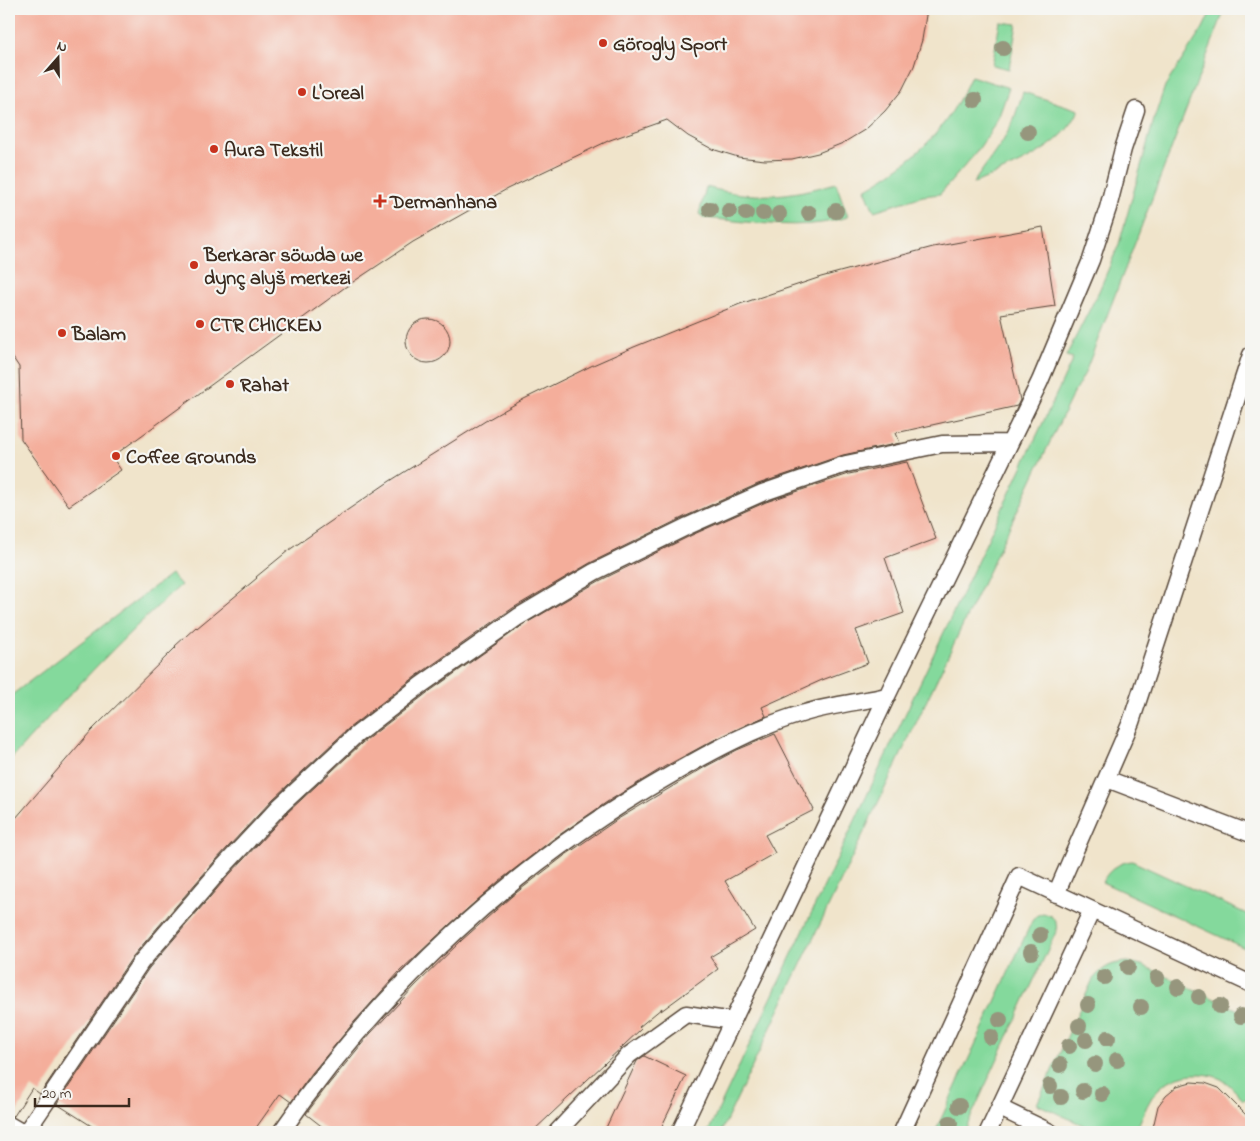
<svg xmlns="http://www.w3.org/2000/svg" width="1260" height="1141" viewBox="0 0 1260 1141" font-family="'Indie Flower',sans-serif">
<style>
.green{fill:#84d99c;stroke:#60825d}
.building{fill:#f4ae9b}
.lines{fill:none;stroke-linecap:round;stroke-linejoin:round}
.service-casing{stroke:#564638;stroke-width:19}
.service{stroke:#fff;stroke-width:16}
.tree{fill:#96967d}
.poi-dot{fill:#c8321e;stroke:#f6f6f2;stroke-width:2}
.labels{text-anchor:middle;stroke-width:4.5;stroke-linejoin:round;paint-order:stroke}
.poi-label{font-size:20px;font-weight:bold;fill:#3b2a1e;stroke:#f6f6f2;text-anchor:start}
</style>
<rect width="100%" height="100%" fill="#f6f6f2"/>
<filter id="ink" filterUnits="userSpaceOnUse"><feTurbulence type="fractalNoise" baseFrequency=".02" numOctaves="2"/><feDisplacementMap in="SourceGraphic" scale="10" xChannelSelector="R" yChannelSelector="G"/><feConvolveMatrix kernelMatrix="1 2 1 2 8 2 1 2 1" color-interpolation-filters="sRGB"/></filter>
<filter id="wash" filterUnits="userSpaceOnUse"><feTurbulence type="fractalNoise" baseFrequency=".0096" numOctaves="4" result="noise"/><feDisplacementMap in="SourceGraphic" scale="20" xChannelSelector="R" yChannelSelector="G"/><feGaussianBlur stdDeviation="1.12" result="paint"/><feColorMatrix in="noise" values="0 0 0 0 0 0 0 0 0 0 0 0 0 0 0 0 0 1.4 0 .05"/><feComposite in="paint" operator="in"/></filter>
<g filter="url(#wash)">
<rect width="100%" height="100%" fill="#f0e4cb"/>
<path class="green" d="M 1212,9 L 1225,9 L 1085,373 L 1071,398 L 721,1132 L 708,1132 L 1063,380 L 1073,358 L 1066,356 L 1099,291 L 1119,244 L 1155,116 L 1165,86 L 1203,28 Z
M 1000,22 L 1017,24 L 1009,69 L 992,65 Z
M 971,76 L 1009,88 L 999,116 L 989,134 L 975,154 L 940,194 L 923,196 L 874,211 L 865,189 C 917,159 946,131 971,76 Z
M 1023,92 L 1079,110 C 1062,150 1012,166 975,183 L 973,183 L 1003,141 L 1013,122 Z
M 836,183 L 848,217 C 839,219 830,222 821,223 C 788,228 739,221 704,218 L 699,214 L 706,187 C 756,200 787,197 836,183 Z
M 171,574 L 181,585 C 119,640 64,700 9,761 L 9,697 Z
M 1132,861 L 1251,916 L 1251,951 L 1102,882 C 1109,870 1119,862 1132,861 Z
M 1043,913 C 1054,916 1058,921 1056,932 L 964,1132 L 935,1132 L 1032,921 L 1036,916 Z
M 1128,962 L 1142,965 L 1251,1016 L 1251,1097 L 1243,1100 C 1237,1093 1230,1084 1221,1079 C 1198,1068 1166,1075 1152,1097 C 1145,1108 1141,1121 1135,1132 L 1098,1132 L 1037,1104 L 1093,979 C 1105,966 1111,963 1128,962 Z"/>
<g id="blocks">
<path class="building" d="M 9,9 L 927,9 L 922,40 L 914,66 L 902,90 L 885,111 L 866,129 L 843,143 L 818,153 L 792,159 L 765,160 L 738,157 L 712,149 L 688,136 L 667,120 L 610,140 L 507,189 L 413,242 L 344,288 L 112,457 L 121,470 L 69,506 L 21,439 L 19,367 L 9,352 Z
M 1043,227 L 1055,306 L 1001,314 L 1020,400 L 1017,406 L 896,433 L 900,443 L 843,455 L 758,484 L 684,517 L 590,563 L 513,608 L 415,677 L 349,728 L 273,799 L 214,862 L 133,956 L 40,1094 L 32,1088 L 14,1116 L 9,1115 L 9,826 L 91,731 L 176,647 L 175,646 L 196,627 L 197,628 L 257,578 L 256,577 L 289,550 L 390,481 L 487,420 L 524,399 L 593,365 L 634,347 L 740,304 L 821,277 L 933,247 Z
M406 341a22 22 0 1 1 44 0a22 22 0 1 1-44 0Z
M 907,462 L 936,539 L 885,558 L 904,613 L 856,630 L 868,663 L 822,680 L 762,707 L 766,716 L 712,741 L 664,767 L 607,802 L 552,840 L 499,881 L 449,925 L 400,971 L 355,1021 L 312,1073 L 291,1102 L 280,1094 L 253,1132 L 101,1132 L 57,1104 L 149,968 L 228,876 L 287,813 L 362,743 L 427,693 L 523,625 L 599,581 L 692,535 L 766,502 L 849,474 Z
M 775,734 L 814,810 L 765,835 L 775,853 L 725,881 L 755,930 L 710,957 L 718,969 L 661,1011 L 662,1008 L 639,1027 L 641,1029 L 532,1132 L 329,1132 L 306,1114 L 328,1085 L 370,1034 L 415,986 L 462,940 L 512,896 L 564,856 L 618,819 L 705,767 L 737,750 Z
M 644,1056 L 686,1076 L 659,1132 L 604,1132 L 637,1061 Z
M 1191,1082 L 1205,1083 L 1219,1088 L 1251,1120 L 1251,1132 L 1152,1132 L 1158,1106 L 1166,1095 L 1177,1086 Z"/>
</g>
</g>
<g filter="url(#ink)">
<use href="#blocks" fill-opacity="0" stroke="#564638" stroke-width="1"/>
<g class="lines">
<defs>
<path id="service" d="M 1107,779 L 1251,834
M 1056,894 L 1131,722 L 1251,355
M 1000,1108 L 1050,1132
M 9,1125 L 21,1132
M 26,1132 L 141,962 L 221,869 L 280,806 L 356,735 L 421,685 L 518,617 L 594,572 L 688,526 L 762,493 L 846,464 L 942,444 L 1010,443
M 281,1132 C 381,987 516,863 669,776 C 710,752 754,728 801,714 C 829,705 859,702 887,696
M 557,1132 L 629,1055 L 686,1014 L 733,1021
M 680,1132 L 887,696 L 1040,381 L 1091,260 L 1108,208 L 1123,149 L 1136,110
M 902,1132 L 1019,876 L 1251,984
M 988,1132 L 1092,910"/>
</defs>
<use href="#service" class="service-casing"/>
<use href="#service" class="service"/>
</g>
<g class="tree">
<circle cx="1003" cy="48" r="8"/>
<circle cx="975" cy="100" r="8"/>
<circle cx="1028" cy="132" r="8"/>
<circle cx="710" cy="209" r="8"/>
<circle cx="729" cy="211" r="8"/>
<circle cx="836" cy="211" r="8"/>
<circle cx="746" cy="213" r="8"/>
<circle cx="763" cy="213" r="8"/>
<circle cx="809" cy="213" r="8"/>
<circle cx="779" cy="214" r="8"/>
<circle cx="1040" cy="935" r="8"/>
<circle cx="1031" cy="952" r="8"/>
<circle cx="1128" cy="967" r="8"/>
<circle cx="1104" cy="977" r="8"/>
<circle cx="1157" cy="978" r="8"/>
<circle cx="1178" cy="987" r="8"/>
<circle cx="1199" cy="997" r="8"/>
<circle cx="1088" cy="1005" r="8"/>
<circle cx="1220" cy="1006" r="8"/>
<circle cx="1141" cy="1007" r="8"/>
<circle cx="1241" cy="1016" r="8"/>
<circle cx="1000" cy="1020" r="8"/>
<circle cx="1079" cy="1026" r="8"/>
<circle cx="991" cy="1037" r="8"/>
<circle cx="1108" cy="1038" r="8"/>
<circle cx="1086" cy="1040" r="8"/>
<circle cx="1069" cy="1046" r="8"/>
<circle cx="1117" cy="1060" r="8"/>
<circle cx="1095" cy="1064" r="8"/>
<circle cx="1060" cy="1065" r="8"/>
<circle cx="1050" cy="1086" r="8"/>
<circle cx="1083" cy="1091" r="8"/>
<circle cx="1102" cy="1094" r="8"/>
<circle cx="1061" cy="1097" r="8"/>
<circle cx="959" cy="1106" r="8"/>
<circle cx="950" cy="1123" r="8"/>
</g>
</g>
<g class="poi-dot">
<circle cx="603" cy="43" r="5"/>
<circle cx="302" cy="92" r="5"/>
<circle cx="214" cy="149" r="5"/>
<path d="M377.5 193.5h5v5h5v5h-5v5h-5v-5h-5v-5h5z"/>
<circle cx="194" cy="265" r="5"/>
<circle cx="200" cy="324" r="5"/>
<circle cx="62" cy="333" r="5"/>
<circle cx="230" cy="384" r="5"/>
<circle cx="116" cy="456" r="5"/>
</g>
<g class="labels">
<g class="poi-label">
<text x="613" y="50">Görogly Sport</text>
<text x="312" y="99">L'Oreal</text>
<text x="224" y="156">Aura Tekstil</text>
<text x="390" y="208">Dermanhana</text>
<text x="204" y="261">Berkarar söwda we<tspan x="204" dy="23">dynç alyš merkezi</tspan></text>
<text x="210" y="331">CTR CHICKEN</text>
<text x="72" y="340">Balam</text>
<text x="240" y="391">Rahat</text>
<text x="126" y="463">Coffee Grounds</text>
</g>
</g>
<rect width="1260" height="1141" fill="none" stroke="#f6f6f2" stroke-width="30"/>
<g transform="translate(58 58) rotate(20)" stroke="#f6f6f2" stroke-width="4" paint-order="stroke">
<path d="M0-4L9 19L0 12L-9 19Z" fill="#3b2a1e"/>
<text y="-8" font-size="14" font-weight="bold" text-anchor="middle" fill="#3b2a1e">N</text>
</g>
<path d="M35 1098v8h94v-8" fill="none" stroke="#3b2a1e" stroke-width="2.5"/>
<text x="42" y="1098" font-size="15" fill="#3b2a1e" stroke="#f6f6f2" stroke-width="4" paint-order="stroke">20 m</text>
</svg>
